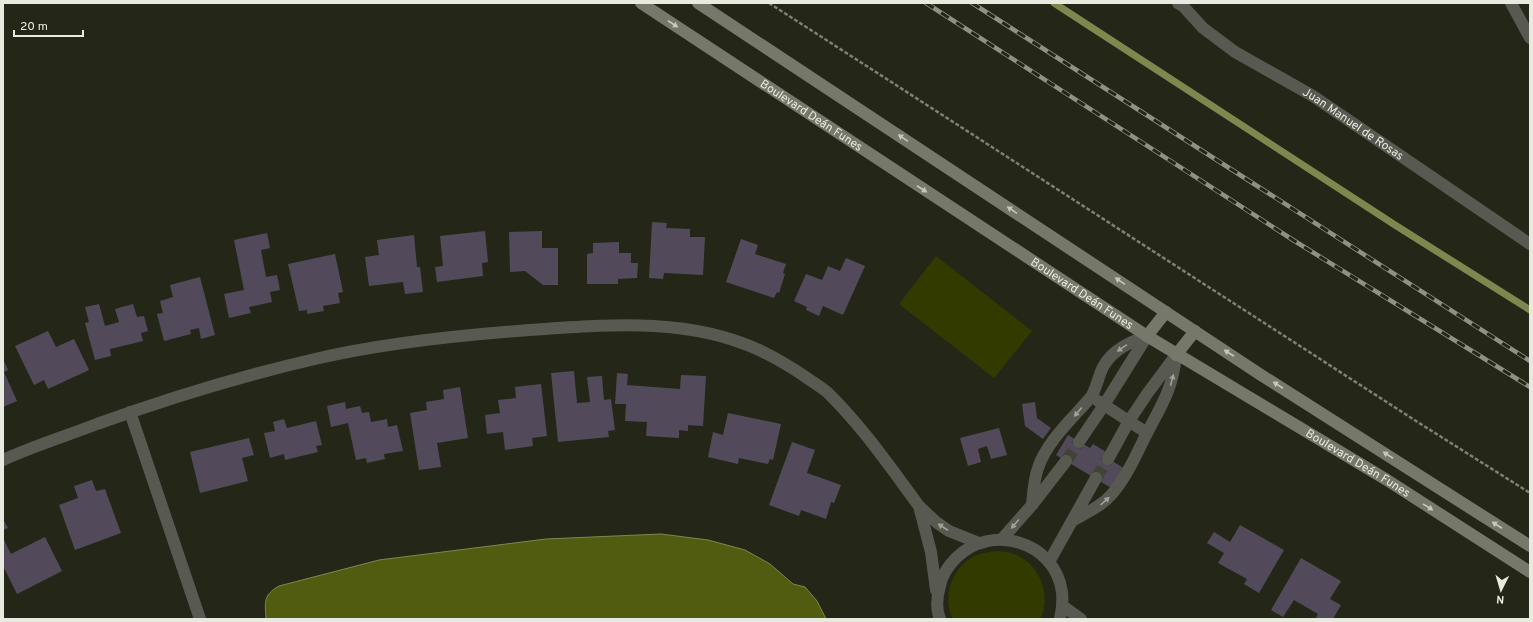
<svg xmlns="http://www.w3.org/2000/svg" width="1533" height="622" viewBox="0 0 1533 622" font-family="Overpass,sans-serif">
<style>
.green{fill:#333a00}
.water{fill:#525c10;stroke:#7f874e}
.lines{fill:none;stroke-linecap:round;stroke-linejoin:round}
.stream{stroke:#7f874e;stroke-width:7}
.building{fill:#524a5a}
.street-tunnel{stroke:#414435;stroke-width:12;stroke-dasharray:12 6;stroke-linecap:butt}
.path{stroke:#7d8072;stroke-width:2.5;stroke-dasharray:4 2;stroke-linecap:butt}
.street{stroke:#585a52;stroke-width:12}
.secondary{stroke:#75786b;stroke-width:12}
.rail-casing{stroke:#8e9184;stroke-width:4.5}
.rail{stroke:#242717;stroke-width:3;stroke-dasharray:9;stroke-linecap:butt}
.oneway{fill:#c5c8bc}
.oneway2{fill:#a0a298}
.labels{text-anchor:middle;stroke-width:4;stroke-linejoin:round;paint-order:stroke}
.street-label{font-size:12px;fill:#e7eadf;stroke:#242717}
</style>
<rect width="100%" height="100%" fill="#242717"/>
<path class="green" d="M 936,256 L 1032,331 L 994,378 L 899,304 Z
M 999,551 C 1003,552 1009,552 1014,554 C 1035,561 1048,586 1044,607 C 1044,611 1042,615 1040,619 L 953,619 C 942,600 951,572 968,560 C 978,553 988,552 999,551 Z"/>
<path class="water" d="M 661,534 L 708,540 L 745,550 L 770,564 L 793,584 L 805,587 L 817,601 L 826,619 L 266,619 C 265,602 263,595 279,586 L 379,560 L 546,539 Z"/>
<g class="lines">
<path class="stream" d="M 1054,3 L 1395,225 L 1530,310"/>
</g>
<path class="building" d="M 652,222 L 667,223 L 666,228 L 690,229 L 690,237 L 705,237 L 703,275 L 664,273 L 663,279 L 649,278 Z
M 485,231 L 488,262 L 482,263 L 483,276 L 437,282 L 435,267 L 443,266 L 440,236 Z
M 542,231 L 542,248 L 558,248 L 558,285 L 543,285 L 525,271 L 510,272 L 509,232 Z
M 267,233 L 270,248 L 261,250 L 266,277 L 277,275 L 280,290 L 270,292 L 272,302 L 249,307 L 251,313 L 229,318 L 224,294 L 244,290 L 234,240 Z
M 414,235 L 417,267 L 420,267 L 423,292 L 405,294 L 403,282 L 369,286 L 365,257 L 379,255 L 377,240 Z
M 741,239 L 758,245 L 755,254 L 786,264 L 783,273 L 785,274 L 779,293 L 777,292 L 774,298 L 726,282 Z
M 619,242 L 619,253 L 631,253 L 631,263 L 638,263 L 637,278 L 618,279 L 618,284 L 587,284 L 587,254 L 593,253 L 593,243 Z
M 335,254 L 343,292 L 338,293 L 340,303 L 323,306 L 324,311 L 307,314 L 307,310 L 299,311 L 288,264 Z
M 846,258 L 865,266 L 843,315 L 823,306 L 819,316 L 806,310 L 807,307 L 794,301 L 806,274 L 822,280 L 828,266 L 840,271 Z
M 200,277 L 215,335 L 201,339 L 199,328 L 190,330 L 191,334 L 164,341 L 157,314 L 163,313 L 160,301 L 173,297 L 170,285 Z
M 99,304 L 105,326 L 119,322 L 115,309 L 133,304 L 137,317 L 144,316 L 148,331 L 141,333 L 143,341 L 110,349 L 111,356 L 95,360 L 85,323 L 89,322 L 85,307 Z
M 48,331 L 56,347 L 74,339 L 89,370 L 48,389 L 44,380 L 34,385 L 15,346 Z
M 3,359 L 8,370 L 4,372 L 17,401 L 3,407 Z
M 574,371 L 577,403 L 590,402 L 587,377 L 602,376 L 604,400 L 611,399 L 615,430 L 608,431 L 609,437 L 558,442 L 551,373 Z
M 617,373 L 628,374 L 627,385 L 680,389 L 681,375 L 706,376 L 703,426 L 688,425 L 688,431 L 679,430 L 679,438 L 646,436 L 647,422 L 625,421 L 626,404 L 615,404 Z
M 541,384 L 547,436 L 532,438 L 533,446 L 505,450 L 503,432 L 487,434 L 485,415 L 500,413 L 498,400 L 516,398 L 515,387 Z
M 460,387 L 468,438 L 437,443 L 441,467 L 419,470 L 410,413 L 427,410 L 426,402 L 444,399 L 443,390 Z
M 345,402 L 346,409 L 360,406 L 362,413 L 369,412 L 371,422 L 387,419 L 388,427 L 397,425 L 403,451 L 384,454 L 385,459 L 367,463 L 366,458 L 356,460 L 348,423 L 331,427 L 327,406 Z
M 1035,402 L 1037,418 L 1051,428 L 1043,439 L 1025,426 L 1022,404 Z
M 728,413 L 781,424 L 773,460 L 770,459 L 768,464 L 739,458 L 738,464 L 708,457 L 713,432 L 723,435 Z
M 284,419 L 287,428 L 316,421 L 322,445 L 316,446 L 318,452 L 285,460 L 284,454 L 270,458 L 264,433 L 275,431 L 273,422 Z
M 999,428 L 1007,455 L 991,459 L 987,446 L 978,449 L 981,462 L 968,466 L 960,438 Z
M 1068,435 L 1090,448 L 1093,444 L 1108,453 L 1106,457 L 1125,469 L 1113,489 L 1056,455 Z
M 249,438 L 254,455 L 242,458 L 248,481 L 200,493 L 190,452 Z
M 792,442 L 815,450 L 807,473 L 841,485 L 834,503 L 831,502 L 826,519 L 801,510 L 799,516 L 769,505 Z
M 92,480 L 96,491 L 105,489 L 121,533 L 75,550 L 59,505 L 78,498 L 74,486 Z
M 3,519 L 8,528 L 3,530 Z
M 1240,525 L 1284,550 L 1259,593 L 1244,584 L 1247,579 L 1218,563 L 1224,553 L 1207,543 L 1214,532 L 1230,542 Z
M 45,537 L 62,571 L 17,594 L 3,566 L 3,540 L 4,540 L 11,554 Z
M 1301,558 L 1341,581 L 1330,599 L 1341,605 L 1333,619 L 1315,619 L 1318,614 L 1294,600 L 1283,617 L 1271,610 Z"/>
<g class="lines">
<path class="street-tunnel" d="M 1066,461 L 1079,442
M 1096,478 L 1108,459"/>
<path class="path" d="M 769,3 L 1416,421 L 1530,493"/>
<g class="street">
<path id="s1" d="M 1178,3 L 1183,6 L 1203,28 L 1235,52 L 1313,96 L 1530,244"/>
<path d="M 1511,3 L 1530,38"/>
<path d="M 1098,401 L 1147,433"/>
<path d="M 130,412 L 200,619"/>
<path d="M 1079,442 L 1104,405 L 1147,336"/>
<path d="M 1108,459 L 1129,421 L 1147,394 L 1176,355"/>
<path d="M 3,460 C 33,446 66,436 97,424 C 169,398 241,376 315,359 C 388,342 470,334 545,329 C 617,324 692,319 759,350 C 776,358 791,367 807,378 C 813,382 821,387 827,392 C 862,426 890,467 919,506"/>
<path d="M 1032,505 C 1033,493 1034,479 1038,468 C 1047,441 1073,418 1091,397 C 1097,387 1098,377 1103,367 C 1112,350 1130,342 1147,336"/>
<path d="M 1072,521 C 1086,513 1102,506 1112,494 C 1127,476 1136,455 1146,435 C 1161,406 1173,389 1176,355"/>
<path d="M 1002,539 L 1032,505 L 1066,461"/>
<path d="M 1049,562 L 1096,478"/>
<path d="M 936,590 L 931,552 L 919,506 L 936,522 L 949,531 L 979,543"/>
<path d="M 1063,606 L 1081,619"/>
<path d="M 940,619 C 936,609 937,596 940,586 C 942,575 948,566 956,558 C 991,523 1055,541 1062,592 C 1063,601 1062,610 1060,619"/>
</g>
<g class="secondary">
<path id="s2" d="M 641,3 L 1147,336 L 1387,480 L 1530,572"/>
<path d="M 698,3 L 1261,375 L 1530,546"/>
<path d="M 1147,336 L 1166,312"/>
<path d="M 1176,355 L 1195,331"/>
</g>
<defs>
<path id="rail" d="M 926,3 L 1293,240 L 1530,387
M 972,3 L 1530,361"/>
</defs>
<use href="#rail" class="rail-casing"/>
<use href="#rail" class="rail"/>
</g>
<defs><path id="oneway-solid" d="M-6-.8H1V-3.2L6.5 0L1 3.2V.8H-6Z"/></defs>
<g class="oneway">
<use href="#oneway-solid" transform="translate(673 24) rotate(33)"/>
<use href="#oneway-solid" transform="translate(903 138) rotate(-146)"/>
<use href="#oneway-solid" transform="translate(922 189) rotate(33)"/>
<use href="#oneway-solid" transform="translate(1012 210) rotate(-146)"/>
<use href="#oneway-solid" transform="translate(1120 281) rotate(-146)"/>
<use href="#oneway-solid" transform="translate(1229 353) rotate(-147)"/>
<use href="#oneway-solid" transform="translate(1278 385) rotate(-147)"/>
<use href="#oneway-solid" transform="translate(1388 455) rotate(-147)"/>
<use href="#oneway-solid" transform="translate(1428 507) rotate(32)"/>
<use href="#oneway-solid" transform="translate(1497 525) rotate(-147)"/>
</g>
<g class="oneway2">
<use href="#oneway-solid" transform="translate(1122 348) rotate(145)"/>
<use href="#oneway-solid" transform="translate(1172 380) rotate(-75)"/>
<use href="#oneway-solid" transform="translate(1078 412) rotate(130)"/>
<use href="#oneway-solid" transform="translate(1105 501) rotate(-42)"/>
<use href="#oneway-solid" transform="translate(1015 524) rotate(131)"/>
<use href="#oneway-solid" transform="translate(943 527) rotate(-147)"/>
</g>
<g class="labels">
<g class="street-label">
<text dy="4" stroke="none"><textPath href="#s2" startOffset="204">Boulevard Deán Funes</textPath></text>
<text dy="4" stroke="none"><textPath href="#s1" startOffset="214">Juan Manuel de Rosas</textPath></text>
<text dy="4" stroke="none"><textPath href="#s2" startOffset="528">Boulevard Deán Funes</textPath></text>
<text dy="4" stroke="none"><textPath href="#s2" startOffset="852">Boulevard Deán Funes</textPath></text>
</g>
</g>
<rect width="1533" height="622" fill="none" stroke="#e7eadf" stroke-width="8"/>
<g transform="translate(1501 590) rotate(185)" stroke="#242717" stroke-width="3" paint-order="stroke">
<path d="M0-3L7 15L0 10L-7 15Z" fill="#e7eadf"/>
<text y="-6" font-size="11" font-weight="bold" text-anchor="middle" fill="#e7eadf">N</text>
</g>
<path d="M14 30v6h69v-6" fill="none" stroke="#e7eadf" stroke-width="2"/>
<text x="20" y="30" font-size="12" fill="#e7eadf" stroke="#242717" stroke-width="3" paint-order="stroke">20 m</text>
</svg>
